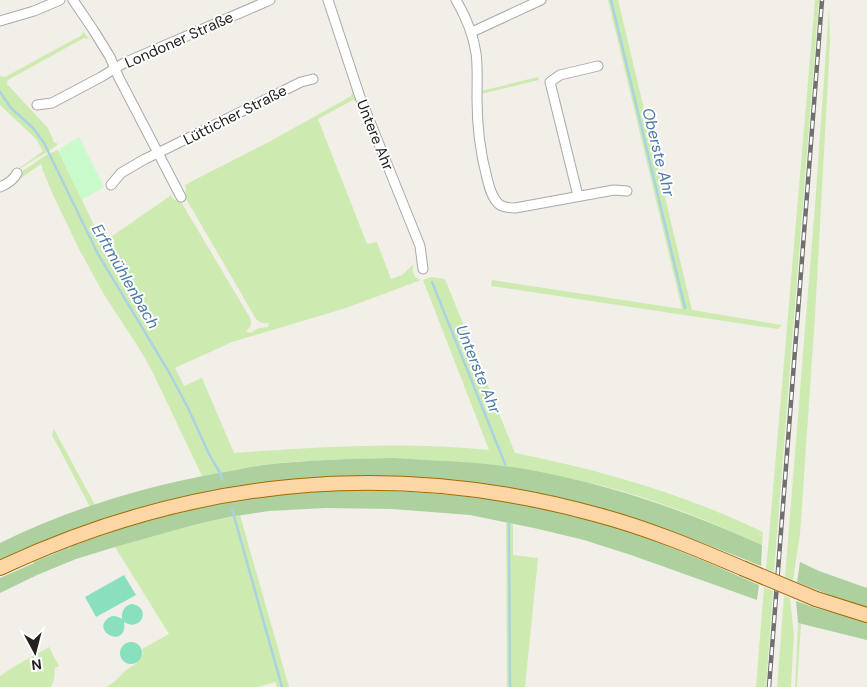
<svg xmlns="http://www.w3.org/2000/svg" width="867" height="687" viewBox="0 0 867 687" font-family="'DM Sans',sans-serif">
<style>
.grass{fill:#cdebb0}
.forest{fill:#add19e}
.park{fill:#c8facc}
.pitch{fill:#88e0be}
.lines{fill:none;stroke-linecap:round;stroke-linejoin:round}
.stream{stroke:#aad3df;stroke-width:2.5}
.minor-casing{stroke:#a9a9a9;stroke-width:11}
.primary-casing{stroke:#a06b00;stroke-width:16}
.minor{stroke:#fff;stroke-width:9}
.primary{stroke:#fcd6a4;stroke-width:14}
.rail-casing{stroke:#707070;stroke-width:4.5}
.rail{stroke:#fff;stroke-width:2.5;stroke-dasharray:8;stroke-linecap:butt}
.primary-bridge-casing{stroke:#a06b00;stroke-width:16;stroke-linecap:butt}
.primary-bridge{stroke:#fcd6a4;stroke-width:14}
.labels{text-anchor:middle;stroke-width:4;stroke-linejoin:round;paint-order:stroke}
.street-label{font-size:15px;fill:#222;stroke:#fff}
.water-label{font-size:16px;font-style:italic;fill:#4a7aab;stroke:#fff}
</style>
<rect width="100%" height="100%" fill="#f2efe9"/>
<path class="grass" d="M 608,0 L 618,0 L 692,310 L 782,325 L 778,329 L 491,286 L 492,280 L 682,309 Z
M 815,0 L 819,0 L 774,572 L 766,569 L 768,548 Z
M 829,8 L 830,43 L 815,316 L 800,534 L 793,580 L 785,577 L 815,205 Z
M 83,31 L 89,39 L 84,38 L 8,80 L 7,84 L 48,128 L 54,142 L 58,144 L 52,149 L 11,174 L 43,151 L 36,139 L 0,105 L 0,76 L 5,77 L 82,35 Z
M 538,77 L 539,80 L 481,94 L 481,91 Z
M 353,91 L 357,101 L 353,100 L 318,119 L 367,244 L 377,242 L 391,279 L 402,275 L 414,264 C 411,272 413,277 421,280 L 346,308 L 232,342 L 175,368 L 184,386 L 202,378 L 234,453 C 319,447 404,441 489,450 L 423,280 L 431,277 L 445,279 L 515,453 C 598,469 687,495 763,532 L 762,545 C 710,521 655,499 599,485 C 519,466 438,457 356,459 C 324,460 293,461 262,465 C 242,468 222,473 202,476 L 151,369 L 139,348 L 103,293 L 79,249 L 54,197 L 43,171 L 41,164 L 8,187 L 20,178 L 20,173 L 46,155 L 58,150 L 101,240 L 105,241 L 170,196 L 171,193 C 171,198 173,199 177,201 L 180,200 L 249,316 C 252,322 252,327 246,331 L 250,333 L 259,328 L 268,327 L 269,323 C 263,324 260,323 256,319 L 185,197 L 186,189 L 185,185 L 200,177 L 267,143 L 337,104 L 351,96 Z
M 54,429 L 95,505 L 90,507 L 52,435 Z
M 240,515 L 289,687 L 277,687 L 275,682 L 258,687 L 106,687 L 114,682 L 126,670 L 137,663 L 143,654 L 142,649 L 169,634 L 115,547 L 194,525 Z
M 506,522 L 513,524 L 513,555 L 538,558 L 525,687 L 507,687 Z
M 764,587 L 773,591 L 766,687 L 756,687 Z
M 784,596 L 790,598 L 794,636 L 791,687 L 777,687 Z
M 798,623 L 801,624 L 797,687 L 795,687 Z
M 49,647 L 59,666 L 55,668 L 54,680 L 51,687 L 0,687 L 0,676 L 15,666 Z"/>
<path class="forest" d="M 392,458 C 440,461 489,462 536,471 C 615,486 689,512 762,545 L 761,566 C 691,537 618,511 544,495 C 360,455 170,481 0,560 L 0,543 C 68,509 143,487 218,473 C 233,471 248,467 263,465 C 306,460 349,459 392,458 Z
M 353,490 C 436,491 520,499 600,523 C 655,539 707,562 759,585 L 757,600 L 631,555 L 584,540 L 534,528 L 470,515 L 392,509 L 325,508 L 269,511 L 229,517 L 194,525 L 115,547 L 76,559 L 37,575 L 0,593 L 0,578 L 34,563 L 34,562 L 68,548 L 68,549 L 72,546 L 106,534 L 118,528 L 161,516 L 198,508 L 236,501 L 278,495 L 315,492 Z
M 800,562 L 819,571 L 867,588 L 867,607 L 832,596 L 797,582 Z
M 796,601 L 816,608 L 867,622 L 867,640 L 798,623 Z"/>
<path class="park" d="M 79,137 L 104,187 L 82,200 L 59,153 L 61,148 Z"/>
<path class="pitch" d="M 124,575 L 136,595 L 96,617 L 85,597 Z
M 131,604 C 152,606 142,633 124,622 C 128,649 92,633 107,619 C 112,614 117,616 122,619 C 121,612 124,606 131,604 Z
M120 653a11 11 0 1 1 22 0a11 11 0 1 1-22 0Z"/>
<g class="lines">
<path class="stream" d="M 611,0 L 685,308
M 0,92 L 11,108 L 33,128 L 44,143 L 98,254 L 170,374 L 189,410 L 209,454 L 220,473 L 222,479
M 432,282 L 505,464
M 232,509 L 282,687
M 509,523 L 510,687"/>
<defs>
<path id="minor" d="M 73,0 L 94,31 L 110,57 L 119,78 L 181,197
M 328,0 L 360,97 L 420,246 L 423,269
M 456,0 C 466,17 473,33 476,53 C 478,68 477,84 477,99 C 477,126 480,152 487,178 C 489,187 492,199 500,205 C 505,208 510,208 515,208 L 614,190 L 627,191
M 0,21 L 34,11 L 60,0
M 472,32 L 541,0
M 37,105 L 52,103 L 101,77 L 124,63 L 270,0
M 111,185 L 121,173 L 145,159 L 168,148 L 301,82 L 313,79
M 0,187 C 7,184 14,180 17,173
M 578,196 L 550,82 L 560,75 L 598,66"/>
<path id="primary" d="M 0,568 C 192,478 393,458 598,515 C 647,528 695,548 742,568
M 816,599 L 867,615"/>
</defs>
<use href="#minor" class="minor-casing"/>
<use href="#primary" class="primary-casing"/>
<use href="#minor" class="minor"/>
<use href="#primary" class="primary"/>
<defs>
<path id="rail" d="M 769,687 L 822,0"/>
</defs>
<use href="#rail" class="rail-casing"/>
<use href="#rail" class="rail"/>
<defs>
<path id="primary-bridge" d="M 742,568 L 816,599"/>
</defs>
<use href="#primary-bridge" class="primary-bridge-casing"/>
<use href="#primary-bridge" class="primary-bridge"/>
</g>
<g class="labels">
<g class="street-label">
<text transform="translate(179 40) rotate(-24)" y="5">Londoner Straße</text>
<text transform="translate(235 115) rotate(-27)" y="5">Lütticher Straße</text>
<text transform="translate(375 135) rotate(68)" y="5">Untere Ahr</text>
</g>
<g class="water-label">
<text transform="translate(659 152) rotate(76)" y="6">Oberste Ahr</text>
<text transform="translate(126 276) rotate(60)" y="6">Erftmühlenbach</text>
<text transform="translate(479 369) rotate(68)" y="6">Unterste Ahr</text>
</g>
</g>
<g transform="translate(35 652) rotate(173)" stroke="#ffffff" stroke-width="4" paint-order="stroke">
<path d="M0-4L9 19L0 12L-9 19Z" fill="#222222"/>
<text y="-8" font-size="14" font-weight="bold" text-anchor="middle" fill="#222222">N</text>
</g>
</svg>
